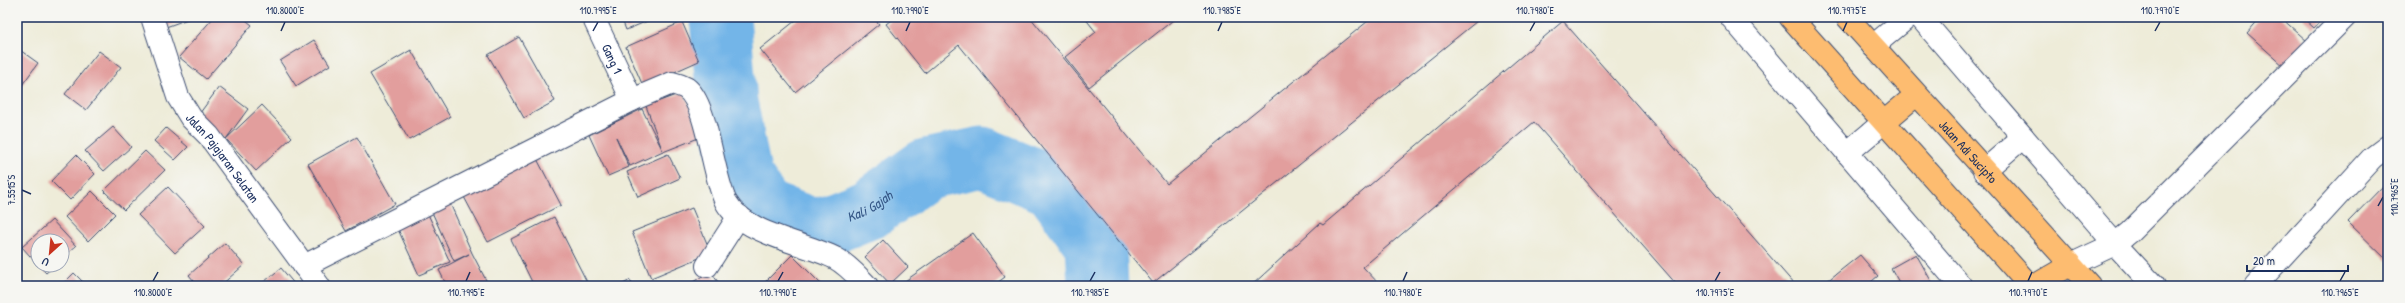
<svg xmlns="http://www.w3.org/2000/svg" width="2405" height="303" viewBox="0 0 2405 303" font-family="'Patrick Hand',sans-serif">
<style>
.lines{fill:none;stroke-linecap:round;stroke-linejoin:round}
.river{stroke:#73b5e8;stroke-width:61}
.building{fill:#e29e9d}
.minor-casing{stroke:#3b4b70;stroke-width:24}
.highway-casing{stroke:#3b4b70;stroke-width:24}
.minor{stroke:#fff;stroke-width:22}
.highway{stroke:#fdbc70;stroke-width:22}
.ticks{fill:none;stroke:#1b2f5e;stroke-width:1.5}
.labels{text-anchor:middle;stroke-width:3;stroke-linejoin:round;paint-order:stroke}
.street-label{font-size:13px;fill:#1b2f5e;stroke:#f6f6f2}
.water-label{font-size:14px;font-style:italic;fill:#355787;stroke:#f6f6f2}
.neatline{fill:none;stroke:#1b2f5e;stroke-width:1.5}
.ticks-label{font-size:10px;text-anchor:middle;fill:#1b2f5e}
</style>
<rect width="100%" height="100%" fill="#f6f6f2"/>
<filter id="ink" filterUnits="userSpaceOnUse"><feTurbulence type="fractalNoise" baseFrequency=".025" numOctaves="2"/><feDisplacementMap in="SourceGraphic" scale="8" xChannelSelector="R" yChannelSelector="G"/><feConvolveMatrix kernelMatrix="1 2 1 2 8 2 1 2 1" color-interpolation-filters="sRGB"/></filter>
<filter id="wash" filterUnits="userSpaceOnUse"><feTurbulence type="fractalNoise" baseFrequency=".012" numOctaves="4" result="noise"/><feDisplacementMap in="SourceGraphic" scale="16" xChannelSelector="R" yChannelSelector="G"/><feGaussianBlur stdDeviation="0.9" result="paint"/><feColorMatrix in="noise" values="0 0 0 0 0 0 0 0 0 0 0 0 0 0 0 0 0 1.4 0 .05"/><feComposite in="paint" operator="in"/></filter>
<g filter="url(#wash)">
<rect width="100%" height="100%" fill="#eeecd9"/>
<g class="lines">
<path class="river" id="s1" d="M 720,17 L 727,102 L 742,178 L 764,210 L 816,230 L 869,209 L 926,169 L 982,157 L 1053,186 L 1096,245 L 1098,286"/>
</g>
<g id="blocks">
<path class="building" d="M 163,17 L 193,17 L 166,27 Z
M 214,17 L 242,17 L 252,25 L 206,79 L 179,57 Z
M 621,17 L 657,17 L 626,30 Z
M 800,17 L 873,17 L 879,24 L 795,92 L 760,49 Z
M 895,17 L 1030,17 L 1167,184 L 1373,17 L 1482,17 L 1153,283 L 959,45 L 925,73 L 886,24 Z
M 1084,17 L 1177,17 L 1089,87 L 1065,57 L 1096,32 Z
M 2261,17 L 2280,17 L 2307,41 L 2285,67 L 2247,33 Z
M 2302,17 L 2324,17 L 2314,28 Z
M 1563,21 L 1796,286 L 1678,286 L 1534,122 L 1363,267 L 1381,286 L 1251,286 L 1320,223 L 1323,225 Z
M 682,22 L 699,61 L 643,86 L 626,47 Z
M 519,37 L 555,101 L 524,118 L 488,55 Z
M 314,40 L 330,65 L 296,86 L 280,61 Z
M 17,48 L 38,63 L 17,92 Z
M 411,50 L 450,117 L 409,140 L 370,74 Z
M 99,51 L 121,67 L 86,110 L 65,94 Z
M 219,87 L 248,109 L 226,139 L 197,117 Z
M 684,92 L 701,137 L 663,152 L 646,106 Z
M 262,105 L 292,137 L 256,171 L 226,139 Z
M 642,109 L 663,151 L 630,166 L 616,137 L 629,167 L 608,176 L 589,135 Z
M 113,127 L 131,147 L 104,171 L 85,151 Z
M 166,128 L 188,147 L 175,160 L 154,141 Z
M 357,137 L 395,204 L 346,231 L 308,164 Z
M 145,151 L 165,170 L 124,210 L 104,191 Z
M 668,154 L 680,178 L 638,197 L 627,172 Z
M 76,155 L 95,174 L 70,200 L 51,181 Z
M 536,157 L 561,205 L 488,242 L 463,195 Z
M 2388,181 L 2388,261 L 2348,222 Z
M 168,187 L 205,226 L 175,253 L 138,215 Z
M 92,191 L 115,214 L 88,241 L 65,217 Z
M 449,201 L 472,253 L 489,286 L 447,286 L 439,270 L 469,254 L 454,261 L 431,210 Z
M 692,208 L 711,253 L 651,278 L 632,232 Z
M 427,212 L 450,262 L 419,275 L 396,225 Z
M 554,217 L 589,286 L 534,286 L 511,239 Z
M 52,220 L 76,246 L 62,258 L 62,241 L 38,241 L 38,265 L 22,247 Z
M 973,233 L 1005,277 L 993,286 L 898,286 Z
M 883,240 L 908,267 L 890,284 L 865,257 Z
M 225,243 L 244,265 L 220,286 L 198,286 L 189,275 Z
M 1916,254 L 1934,286 L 1901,286 L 1891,268 Z
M 792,255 L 823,286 L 761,286 Z
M 1860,255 L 1878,276 L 1866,286 L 1821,286 Z
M 38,265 L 55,265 L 46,273 Z
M 281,268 L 296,286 L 259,286 Z
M 710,271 L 721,286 L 687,286 Z
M 74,273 L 87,286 L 61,286 Z
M 630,280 L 633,286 L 620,286 Z"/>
</g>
</g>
<g filter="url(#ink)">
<use href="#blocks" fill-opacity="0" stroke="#3b4b70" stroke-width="1"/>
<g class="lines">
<defs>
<g id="minor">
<path id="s2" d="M 152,17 L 178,97 L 191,118 L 209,136 L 319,286"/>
<path id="s3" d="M 593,17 L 632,100"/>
<path d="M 1731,17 L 1961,286"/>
<path d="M 1920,17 L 2115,244 L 2154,286"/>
<path d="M 1873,46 L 1908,17"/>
<path d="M 1847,153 L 1884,122"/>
<path d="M 1984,171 L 2023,137"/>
<path d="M 2070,265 L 2115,244 L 2130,232 L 2345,17"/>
<path d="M 304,266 L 632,100 L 672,83 C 676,84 682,86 686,88 C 708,104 712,175 726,202 C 744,234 805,243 835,258 C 848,265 857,276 867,286"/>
<path d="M 707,266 L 739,216"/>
<path d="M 2255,286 L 2372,158 L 2388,146"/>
</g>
<g id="highway">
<path d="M 1790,17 L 2030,286"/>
<path id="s4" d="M 1847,17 L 2090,286"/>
<path d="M 1884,122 L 1916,95"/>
<path d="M 2034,286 L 2070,265"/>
</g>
</defs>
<use href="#minor" class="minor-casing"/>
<use href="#highway" class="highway-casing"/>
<use href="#minor" class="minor"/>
<use href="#highway" class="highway"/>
</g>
</g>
<path class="ticks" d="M 281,31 L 285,22M 593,31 L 598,22M 906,31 L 910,22M 1218,31 L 1222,22M 1530,31 L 1535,22M 1843,31 L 1847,22M 2155,31 L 2160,22M 22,190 L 31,194M 2378,206 L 2383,197M 153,281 L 158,272M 466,281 L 470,272M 778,281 L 783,272M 1090,281 L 1095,272M 1403,281 L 1407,272M 1715,281 L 1720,272M 2028,281 L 2032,272M 2340,281 L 2345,272"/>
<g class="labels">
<g class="street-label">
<text dy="5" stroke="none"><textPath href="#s3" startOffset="46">Gang 1</textPath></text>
<text dy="5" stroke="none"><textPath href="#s4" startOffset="181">Jalan Adi Sucipto</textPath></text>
<text dy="5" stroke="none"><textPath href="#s2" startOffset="160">Jalan Pajajaran Selatan</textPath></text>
</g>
<g class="water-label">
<text dy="5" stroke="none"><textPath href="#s1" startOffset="316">Kali Gajah</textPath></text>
</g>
</g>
<rect width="2405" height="303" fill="none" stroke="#f6f6f2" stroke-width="44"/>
<g transform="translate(50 253) rotate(207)"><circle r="19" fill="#f6f6f2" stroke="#9ea6b7"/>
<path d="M0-3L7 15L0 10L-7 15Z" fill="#c8321e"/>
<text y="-6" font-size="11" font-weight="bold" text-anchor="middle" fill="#1b2f5e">U</text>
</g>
<path d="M2247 265v6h101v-6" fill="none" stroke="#1b2f5e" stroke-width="2"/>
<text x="2253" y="265" font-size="12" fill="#1b2f5e" stroke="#f6f6f2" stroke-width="3" paint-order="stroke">20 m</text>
<rect x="22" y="22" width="2361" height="259" class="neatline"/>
<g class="ticks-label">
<text x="285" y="14">110.8000°E</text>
<text x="598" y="14">110.7995°E</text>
<text x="910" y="14">110.7990°E</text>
<text x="1222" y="14">110.7985°E</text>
<text x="1535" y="14">110.7980°E</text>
<text x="1847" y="14">110.7975°E</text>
<text x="2160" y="14">110.7970°E</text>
<text transform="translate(11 190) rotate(-90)" y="4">7.5515°S</text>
<text transform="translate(2394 197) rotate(-90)" y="4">110.7965°E</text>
<text x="153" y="296">110.8000°E</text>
<text x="466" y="296">110.7995°E</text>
<text x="778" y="296">110.7990°E</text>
<text x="1090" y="296">110.7985°E</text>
<text x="1403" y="296">110.7980°E</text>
<text x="1715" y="296">110.7975°E</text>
<text x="2028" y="296">110.7970°E</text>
<text x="2340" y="296">110.7965°E</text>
</g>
</svg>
